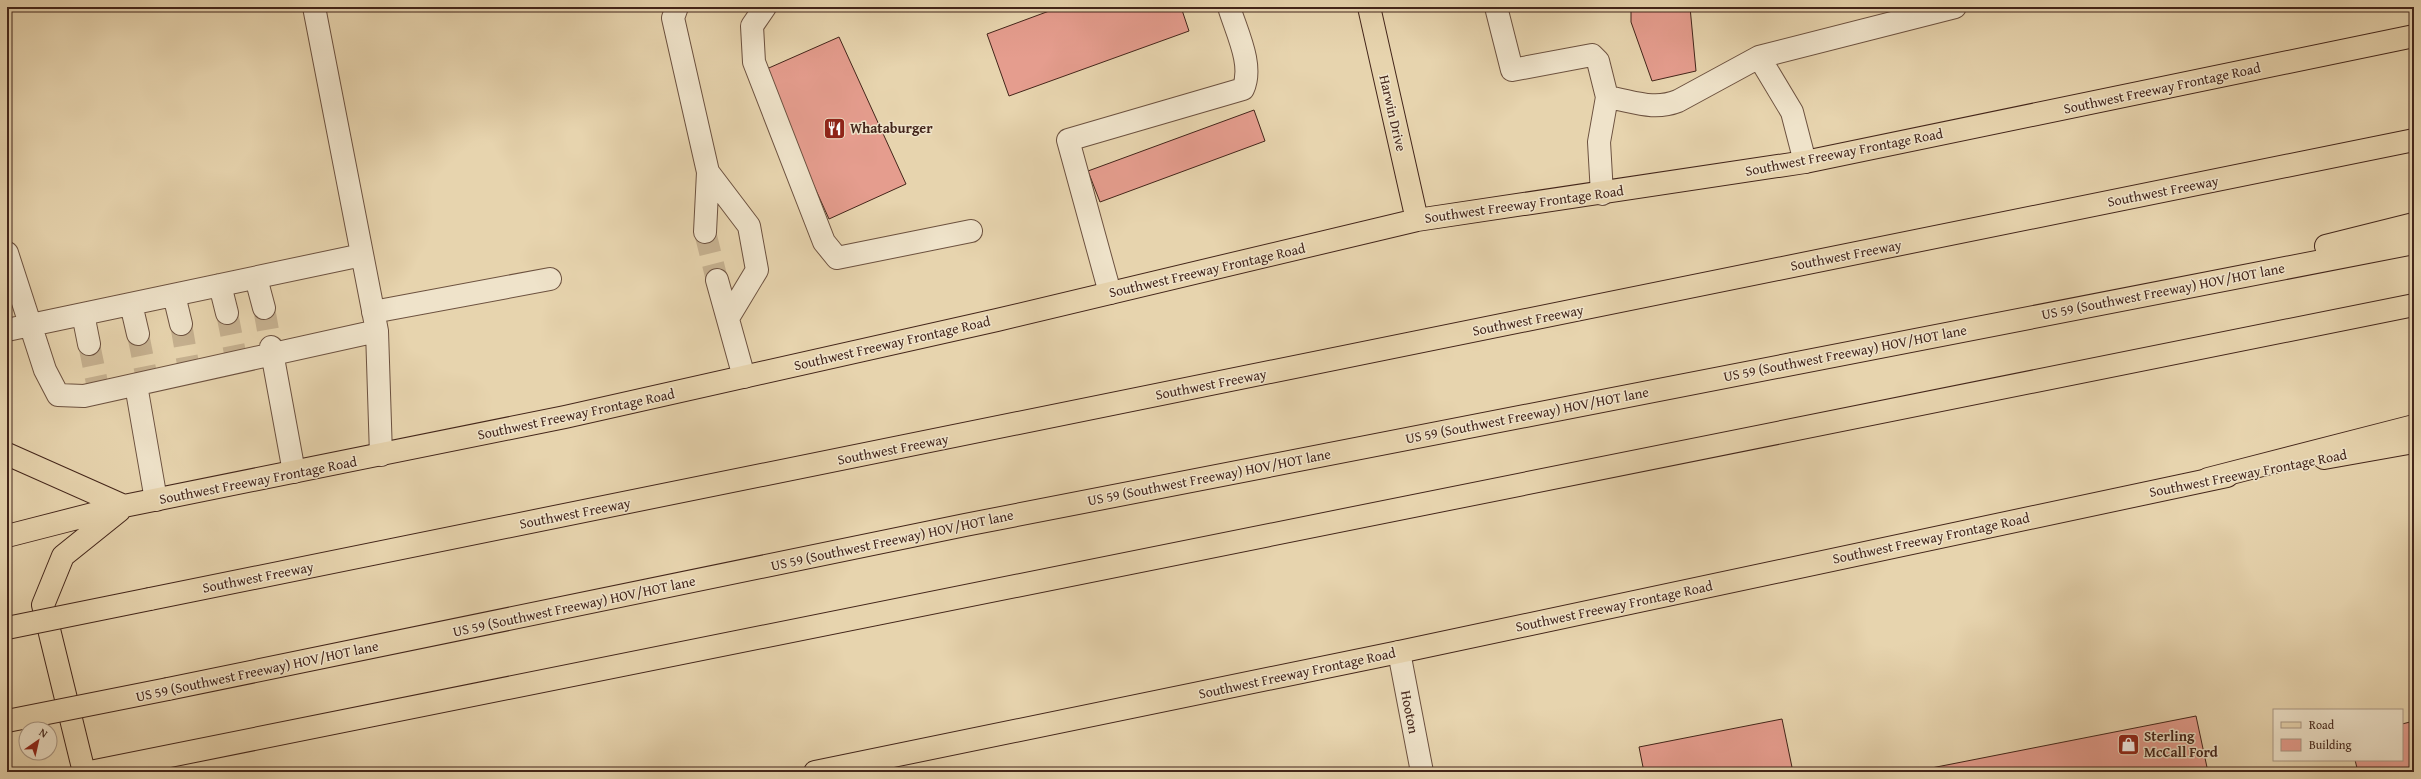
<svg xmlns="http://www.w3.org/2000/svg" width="2421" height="779" viewBox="0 0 2421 779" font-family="'Gentium Book Plus',serif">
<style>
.building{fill:#e59d8e;stroke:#43251a}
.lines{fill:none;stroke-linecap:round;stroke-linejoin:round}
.minor-tunnel{stroke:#c6b190;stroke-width:22;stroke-dasharray:22 11;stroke-linecap:butt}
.minor-casing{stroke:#6c513f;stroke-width:24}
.major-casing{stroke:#43251a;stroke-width:24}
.highway-casing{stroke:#43251a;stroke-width:24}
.minor{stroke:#efe3ca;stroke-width:22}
.major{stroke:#e7d4ae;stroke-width:22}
.highway{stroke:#e7d4ae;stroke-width:22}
.highway-bridge-casing{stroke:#43251a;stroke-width:24;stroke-linecap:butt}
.highway-bridge{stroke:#e7d4ae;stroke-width:22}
.labels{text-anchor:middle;stroke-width:3;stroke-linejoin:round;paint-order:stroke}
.street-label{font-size:14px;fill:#43251a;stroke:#efe3ca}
.poi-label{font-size:14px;font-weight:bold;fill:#43251a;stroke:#efe3ca;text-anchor:start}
</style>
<rect width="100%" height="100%" fill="#e7d4ae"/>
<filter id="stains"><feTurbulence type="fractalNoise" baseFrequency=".005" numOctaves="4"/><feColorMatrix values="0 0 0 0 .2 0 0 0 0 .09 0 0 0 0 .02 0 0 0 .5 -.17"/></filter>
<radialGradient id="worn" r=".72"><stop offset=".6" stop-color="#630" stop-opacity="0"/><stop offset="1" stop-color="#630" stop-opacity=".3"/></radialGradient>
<path class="building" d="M 1060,7 L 1181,7 L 1189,31 L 1009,96 L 987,34 Z
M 1631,7 L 1690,7 L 1696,71 L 1652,81 L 1631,22 Z
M 839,37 L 906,184 L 829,219 L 762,71 Z
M 1254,110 L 1265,141 L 1100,202 L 1088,171 Z
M 2196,716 L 2208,772 L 1911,772 Z
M 1782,719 L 1793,772 L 1644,772 L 1639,747 Z
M 2414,721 L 2414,772 L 2358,772 L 2355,760 L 2402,760 L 2402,724 Z"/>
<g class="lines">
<path class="minor-tunnel" d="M 705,232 L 717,280
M 264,308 L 271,347
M 227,313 L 235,353
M 181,324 L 188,364
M 138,334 L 146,374
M 89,344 L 97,383"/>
<defs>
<path id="minor" d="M 314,7 L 377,331 L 381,455
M 677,7 L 673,18 L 708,172 L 705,232
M 765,7 L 752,26 L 754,62 L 824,242 L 837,258 L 971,231
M 1496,7 L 1512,70 L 1592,55 L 1598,61 L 1607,97 C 1633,101 1653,111 1678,101 L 1759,57 L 1955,7
M 1759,57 L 1792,112 L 1805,162
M 708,172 L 749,226 L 757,270 L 728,318
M 1602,194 L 1599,142 L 1607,97
M 7,253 L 45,370 L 58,395 L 84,396 L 377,331
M 256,278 L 264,308
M 717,280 L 744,377
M 220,285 L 227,313
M 1110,293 L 1068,140 L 1243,89 C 1254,65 1236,31 1229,7
M 174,295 L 181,324
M 131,304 L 138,334
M 373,312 L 550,279
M 83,314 L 89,344
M 7,330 L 362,255
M 271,347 L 294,472
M 136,385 L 156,500
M 1399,652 L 1422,772"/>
<path id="major" d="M 1369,7 L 1417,220
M 7,454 L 124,506
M 2324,458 L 2414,442
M 7,536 L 124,506 L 565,417 L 997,320 L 1417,220 L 1805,162 L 2414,36
M 84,772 L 43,605 L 63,556 L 119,511
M 815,772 L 1399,652 L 2227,476"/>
<path id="highway" d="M 2326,246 L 2414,224
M 2208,479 L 2414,426
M 150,599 L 2414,140
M 168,689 L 965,525 L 2414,243
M 90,772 L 2414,305"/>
</defs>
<use href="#minor" class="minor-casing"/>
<use href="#major" class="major-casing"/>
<use href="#highway" class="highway-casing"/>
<use href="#minor" class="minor"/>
<use href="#major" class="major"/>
<use href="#highway" class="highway"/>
<defs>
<path id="highway-bridge" d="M 7,628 L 150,599
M 7,721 L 168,689"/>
</defs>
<use href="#highway-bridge" class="highway-bridge-casing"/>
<use href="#highway-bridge" class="highway-bridge"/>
</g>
<defs>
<symbol id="restaurant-square" viewBox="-11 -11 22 22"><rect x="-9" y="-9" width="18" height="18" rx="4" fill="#8f2418" stroke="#efe3ca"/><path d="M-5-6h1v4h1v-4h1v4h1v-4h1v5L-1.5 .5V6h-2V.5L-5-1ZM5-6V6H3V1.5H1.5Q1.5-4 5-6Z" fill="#fff"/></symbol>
<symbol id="shop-square" viewBox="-11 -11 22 22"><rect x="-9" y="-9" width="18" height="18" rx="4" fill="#8f2418" stroke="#efe3ca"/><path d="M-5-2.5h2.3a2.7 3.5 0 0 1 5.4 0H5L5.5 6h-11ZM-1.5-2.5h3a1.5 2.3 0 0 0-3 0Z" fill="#fff"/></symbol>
</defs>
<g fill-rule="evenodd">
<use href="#restaurant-square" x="822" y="116" width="25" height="25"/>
<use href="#shop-square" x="2116" y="732" width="25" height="25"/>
</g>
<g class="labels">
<g class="street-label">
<text transform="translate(2162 88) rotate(-12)" y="5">Southwest Freeway Frontage Road</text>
<text transform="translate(1393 113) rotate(77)" y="5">Harwin Drive</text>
<text transform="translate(1844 152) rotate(-11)" y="5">Southwest Freeway Frontage Road</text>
<text transform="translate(2163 191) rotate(-11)" y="5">Southwest Freeway</text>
<text transform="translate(1524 204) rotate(-8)" y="5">Southwest Freeway Frontage Road</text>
<text transform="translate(1846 255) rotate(-11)" y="5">Southwest Freeway</text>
<text transform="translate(1207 270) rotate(-13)" y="5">Southwest Freeway Frontage Road</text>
<text transform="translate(2163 291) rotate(-11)" y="5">US 59 (Southwest Freeway) HOV/HOT lane</text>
<text transform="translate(1528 320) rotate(-11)" y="5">Southwest Freeway</text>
<text transform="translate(892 343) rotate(-13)" y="5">Southwest Freeway Frontage Road</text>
<text transform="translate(1845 353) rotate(-11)" y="5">US 59 (Southwest Freeway) HOV/HOT lane</text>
<text transform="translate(1211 384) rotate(-11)" y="5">Southwest Freeway</text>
<text transform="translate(576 414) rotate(-12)" y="5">Southwest Freeway Frontage Road</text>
<text transform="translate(1527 415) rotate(-11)" y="5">US 59 (Southwest Freeway) HOV/HOT lane</text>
<text transform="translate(893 449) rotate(-11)" y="5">Southwest Freeway</text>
<text transform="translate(2248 473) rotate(-11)" y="5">Southwest Freeway Frontage Road</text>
<text transform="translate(1209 477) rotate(-11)" y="5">US 59 (Southwest Freeway) HOV/HOT lane</text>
<text transform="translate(258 480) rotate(-11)" y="5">Southwest Freeway Frontage Road</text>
<text transform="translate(575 513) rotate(-11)" y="5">Southwest Freeway</text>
<text transform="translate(1931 538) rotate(-12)" y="5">Southwest Freeway Frontage Road</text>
<text transform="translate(892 540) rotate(-12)" y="5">US 59 (Southwest Freeway) HOV/HOT lane</text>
<text transform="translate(258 577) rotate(-11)" y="5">Southwest Freeway</text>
<text transform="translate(574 606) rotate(-12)" y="5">US 59 (Southwest Freeway) HOV/HOT lane</text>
<text transform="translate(1614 606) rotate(-12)" y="5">Southwest Freeway Frontage Road</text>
<text transform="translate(257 671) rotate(-12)" y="5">US 59 (Southwest Freeway) HOV/HOT lane</text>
<text transform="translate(1297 673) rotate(-12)" y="5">Southwest Freeway Frontage Road</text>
<text transform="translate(1410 712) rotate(79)" y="5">Hooton</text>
</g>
<g class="poi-label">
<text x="850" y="133">Whataburger</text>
<text x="2144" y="741">Sterling<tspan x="2144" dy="16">McCall Ford</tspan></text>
</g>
</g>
<rect width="2421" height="779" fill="none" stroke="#e7d4ae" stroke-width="24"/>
<rect x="8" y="8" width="2405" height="763" fill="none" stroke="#43251a" stroke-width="2"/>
<rect x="12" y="12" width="2397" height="755" fill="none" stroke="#43251a"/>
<rect x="2273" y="709" width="130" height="52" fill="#efe3ca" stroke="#aa9784"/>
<rect x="2281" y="722" width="20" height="6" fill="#e7d4ae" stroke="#aa9784"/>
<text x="2309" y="729" font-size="12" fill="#43251a">Road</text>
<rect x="2281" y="739" width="20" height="12" fill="#e59d8e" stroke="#aa9784"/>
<text x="2309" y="749" font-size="12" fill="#43251a">Building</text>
<g transform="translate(38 741) rotate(34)"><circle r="19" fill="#efe3ca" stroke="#aa9784"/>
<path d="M0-3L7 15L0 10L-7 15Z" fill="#8f2418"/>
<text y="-6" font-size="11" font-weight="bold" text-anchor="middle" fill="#43251a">N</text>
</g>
<rect width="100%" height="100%" filter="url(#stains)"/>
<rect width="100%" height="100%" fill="url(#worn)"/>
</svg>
